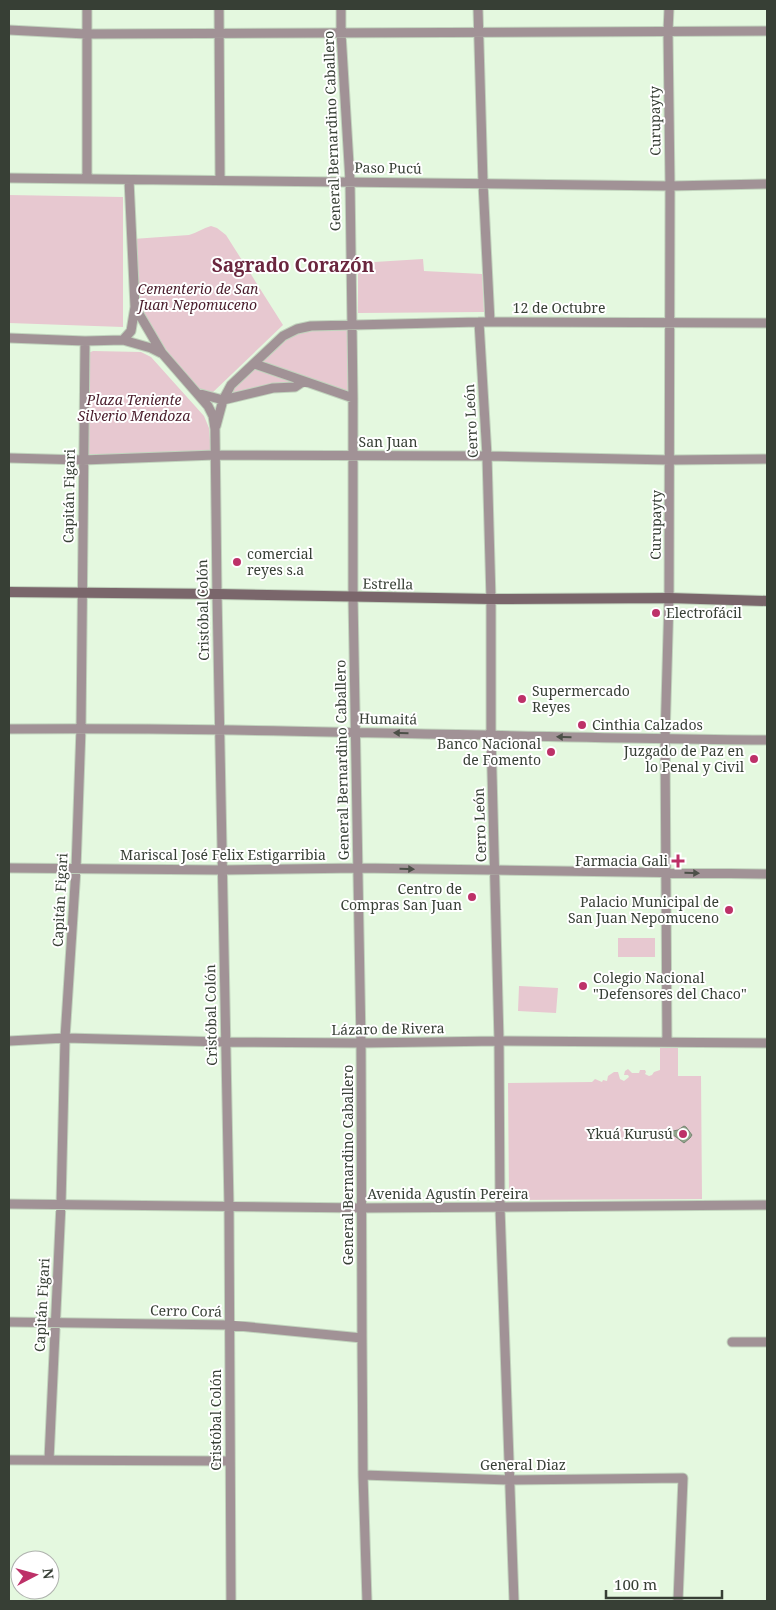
<svg xmlns="http://www.w3.org/2000/svg" width="776" height="1610" viewBox="0 0 776 1610" font-family="'Noto Serif',serif">
<style>
.green{fill:#e7c8d0}
.water{fill:#91a48c;stroke:#768672}
.lines{fill:none;stroke-linecap:round;stroke-linejoin:round}
.street-casing{stroke:#c1d3bd;stroke-width:11}
.secondary-casing{stroke:#c1d3bd;stroke-width:12}
.street{stroke:#a19296;stroke-width:9}
.secondary{stroke:#7a666b;stroke-width:10}
.oneway{fill:#4c5048}
.poi-dot{fill:#bd3168;stroke:#fff;stroke-width:2}
.labels{text-anchor:middle;stroke-width:4;stroke-linejoin:round;paint-order:stroke}
.street-label{font-size:14px;fill:#373f35;stroke:#fff}
.park-label{font-size:14px;font-style:italic;fill:#4a1d2c;stroke:#fff}
.poi-label{font-size:14px;fill:#373f35;stroke:#fff;text-anchor:end}
.district-label{font-size:19px;font-weight:bold;fill:#6a263e;stroke:#fff}
</style>
<rect width="100%" height="100%" fill="#e4f8df"/>
<path class="green" d="M 9,195 L 123,197 L 123,327 L 9,323 Z
M 211,226 L 217,228 L 226,235 L 283,325 L 210,395 L 196,394 L 137,306 L 133,239 L 189,235 C 197,233 203,228 211,226 Z
M 423,259 L 424,271 L 482,274 L 484,312 L 358,313 L 358,263 Z
M 351,325 L 353,398 L 305,381 L 231,397 L 231,385 L 297,329 Z
M 93,351 L 141,352 L 151,357 L 204,416 L 209,428 L 211,452 L 206,457 L 89,454 L 87,453 L 88,353 Z
M 618,938 L 655,938 L 655,957 L 618,957 Z
M 519,986 L 558,988 L 556,1013 L 518,1011 Z
M 660,1048 L 678,1048 L 678,1076 L 701,1076 L 702,1199 L 509,1200 L 508,1083 L 592,1082 L 595,1079 L 602,1082 L 603,1080 L 607,1081 L 608,1076 L 614,1072 L 618,1072 L 620,1079 L 624,1081 L 629,1077 L 628,1075 L 624,1075 L 625,1071 L 628,1069 L 632,1073 L 639,1073 L 640,1070 L 645,1070 L 646,1072 L 645,1074 L 649,1076 L 652,1075 L 654,1072 L 660,1070 Z"/>
<path class="water" d="M 684,1126 L 686,1127 L 692,1135 L 690,1138 L 684,1143 L 672,1134 L 673,1131 L 678,1130 Z"/>
<g class="lines">
<defs>
<path id="street" d="M 87,9 L 87,179
M 219,9 L 220,180
M 341,9 L 341,33 L 350,181 L 353,398 L 353,597 L 361,1043 L 362,1338 L 363,1475 L 367,1601
M 478,9 L 483,183 L 490,322
M 9,30 L 86,34 L 767,31
M 9,178 L 670,186 L 767,184
M 135,307 L 162,353 L 208,406 L 213,416 L 215,429 L 217,594 L 229,1206 L 231,1601
M 479,322 L 487,456 L 491,599 L 491,735 L 499,1041 L 500,1208 L 514,1601
M 9,338 L 85,341 L 123,340 L 151,348 L 161,353
M 123,340 L 131,331 L 135,307 L 129,180
M 255,364 L 353,398
M 197,393 L 223,400 L 273,388 L 295,387 L 304,381
M 216,426 L 223,400 L 231,385 L 283,336 L 297,329 L 311,326 L 479,322 L 767,323
M 9,458 L 83,460 L 215,455 L 487,456 L 670,460 L 767,459
M 9,729 C 262,727 514,738 767,740
M 9,868 L 222,870 L 358,868 L 767,874
M 9,1041 L 65,1038 L 225,1042 L 361,1043 L 499,1041 L 767,1043
M 667,1042 L 665,739 L 669,598 L 670,186 L 668,31 L 669,9
M 9,1204 L 361,1208 L 767,1205
M 9,1322 L 229,1325 L 362,1338
M 732,1342 L 767,1342
M 9,1460 L 230,1461
M 49,1460 L 61,1204 L 65,1038 L 76,869 L 81,728 L 85,341
M 363,1475 L 509,1480 L 683,1478 L 678,1601"/>
<path id="secondary" d="M 9,592 L 217,594 L 491,599 L 669,598 L 767,601"/>
</defs>
<use href="#street" class="street-casing"/>
<use href="#secondary" class="secondary-casing"/>
<use href="#street" class="street"/>
<use href="#secondary" class="secondary"/>
</g>
<defs><path id="oneway-solid" d="M-6-.8H1V-3.2L6.5 0L1 3.2V.8H-6Z" transform="scale(1.25)"/></defs>
<g class="oneway">
<use href="#oneway-solid" transform="translate(401 733) rotate(-179)"/>
<use href="#oneway-solid" transform="translate(564 737) rotate(-179)"/>
<use href="#oneway-solid" transform="translate(407 869) rotate(1)"/>
<use href="#oneway-solid" transform="translate(692 873) rotate(1)"/>
</g>
<g class="poi-dot">
<circle cx="237" cy="562" r="5"/>
<circle cx="656" cy="613" r="5"/>
<circle cx="522" cy="699" r="5"/>
<circle cx="582" cy="725" r="5"/>
<circle cx="551" cy="752" r="5"/>
<circle cx="754" cy="759" r="5"/>
<path d="M675.5 853.5h5v5h5v5h-5v5h-5v-5h-5v-5h5z"/>
<circle cx="472" cy="897" r="5"/>
<circle cx="729" cy="910" r="5"/>
<circle cx="583" cy="986" r="5"/>
<circle cx="683" cy="1134" r="5"/>
</g>
<g class="labels">
<g class="street-label">
<text transform="translate(655 121) rotate(-91)" y="5">Curupayty</text>
<text transform="translate(332 131) rotate(-92)" y="5">General Bernardino Caballero</text>
<text transform="translate(388 168) rotate(1)" y="5">Paso Pucú</text>
<text x="559" y="313">12 de Octubre</text>
<text transform="translate(471 421) rotate(-93)" y="5">Cerro León</text>
<text x="388" y="447">San Juan</text>
<text transform="translate(69 496) rotate(-89)" y="5">Capitán Figari</text>
<text transform="translate(656 525) rotate(-89)" y="5">Curupayty</text>
<text transform="translate(388 584) rotate(1)" y="5">Estrella</text>
<text transform="translate(203 610) rotate(-91)" y="5">Cristóbal Colón</text>
<text transform="translate(388 719) rotate(1)" y="5">Humaitá</text>
<text transform="translate(342 760) rotate(-91)" y="5">General Bernardino Caballero</text>
<text transform="translate(480 825) rotate(-92)" y="5">Cerro León</text>
<text x="223" y="860">Mariscal José Felix Estigarribia</text>
<text transform="translate(60 900) rotate(-87)" y="5">Capitán Figari</text>
<text transform="translate(211 1015) rotate(-91)" y="5">Cristóbal Colón</text>
<text transform="translate(388 1029) rotate(-1)" y="5">Lázaro de Rivera</text>
<text transform="translate(348 1165) rotate(-90)" y="5">General Bernardino Caballero</text>
<text x="448" y="1199">Avenida Agustín Pereira</text>
<text transform="translate(42 1305) rotate(-87)" y="5">Capitán Figari</text>
<text transform="translate(186 1311) rotate(1)" y="5">Cerro Corá</text>
<text transform="translate(216 1420) rotate(-90)" y="5">Cristóbal Colón</text>
<text x="523" y="1470">General Diaz</text>
</g>
<g class="park-label">
<text x="198" y="294">Cementerio de San<tspan x="198" dy="16">Juan Nepomuceno</tspan></text>
<text x="134" y="405">Plaza Teniente<tspan x="134" dy="16">Silverio Mendoza</tspan></text>
</g>
<g class="poi-label">
<text x="247" y="559" text-anchor="start">comercial<tspan x="247" dy="16">reyes s.a</tspan></text>
<text x="666" y="618" text-anchor="start">Electrofácil</text>
<text x="532" y="696" text-anchor="start">Supermercado<tspan x="532" dy="16">Reyes</tspan></text>
<text x="592" y="730" text-anchor="start">Cinthia Calzados</text>
<text x="541" y="749">Banco Nacional<tspan x="541" dy="16">de Fomento</tspan></text>
<text x="744" y="756">Juzgado de Paz en<tspan x="744" dy="16">lo Penal y Civil</tspan></text>
<text x="668" y="866">Farmacia Gali</text>
<text x="462" y="894">Centro de<tspan x="462" dy="16">Compras San Juan</tspan></text>
<text x="719" y="907">Palacio Municipal de<tspan x="719" dy="16">San Juan Nepomuceno</tspan></text>
<text x="593" y="983" text-anchor="start">Colegio Nacional<tspan x="593" dy="16">"Defensores del Chaco"</tspan></text>
<text x="673" y="1139">Ykuá Kurusú</text>
</g>
<g class="district-label">
<text x="293" y="272">Sagrado Corazón</text>
</g>
</g>
<rect width="776" height="1610" fill="none" stroke="#373f35" stroke-width="20"/>
<g transform="translate(35 1575) rotate(84)"><circle r="24" fill="#ffffff" stroke="#afb2ae"/>
<path d="M0-4L9 19L0 12L-9 19Z" fill="#bd3168"/>
<text y="-8" font-size="14" font-weight="bold" text-anchor="middle" fill="#373f35">N</text>
</g>
<path d="M606 1590v8h116v-8" fill="none" stroke="#373f35" stroke-width="2.5"/>
<text x="614" y="1590" font-size="15" fill="#373f35" stroke="#ffffff" stroke-width="4" paint-order="stroke">100 m</text>
</svg>
